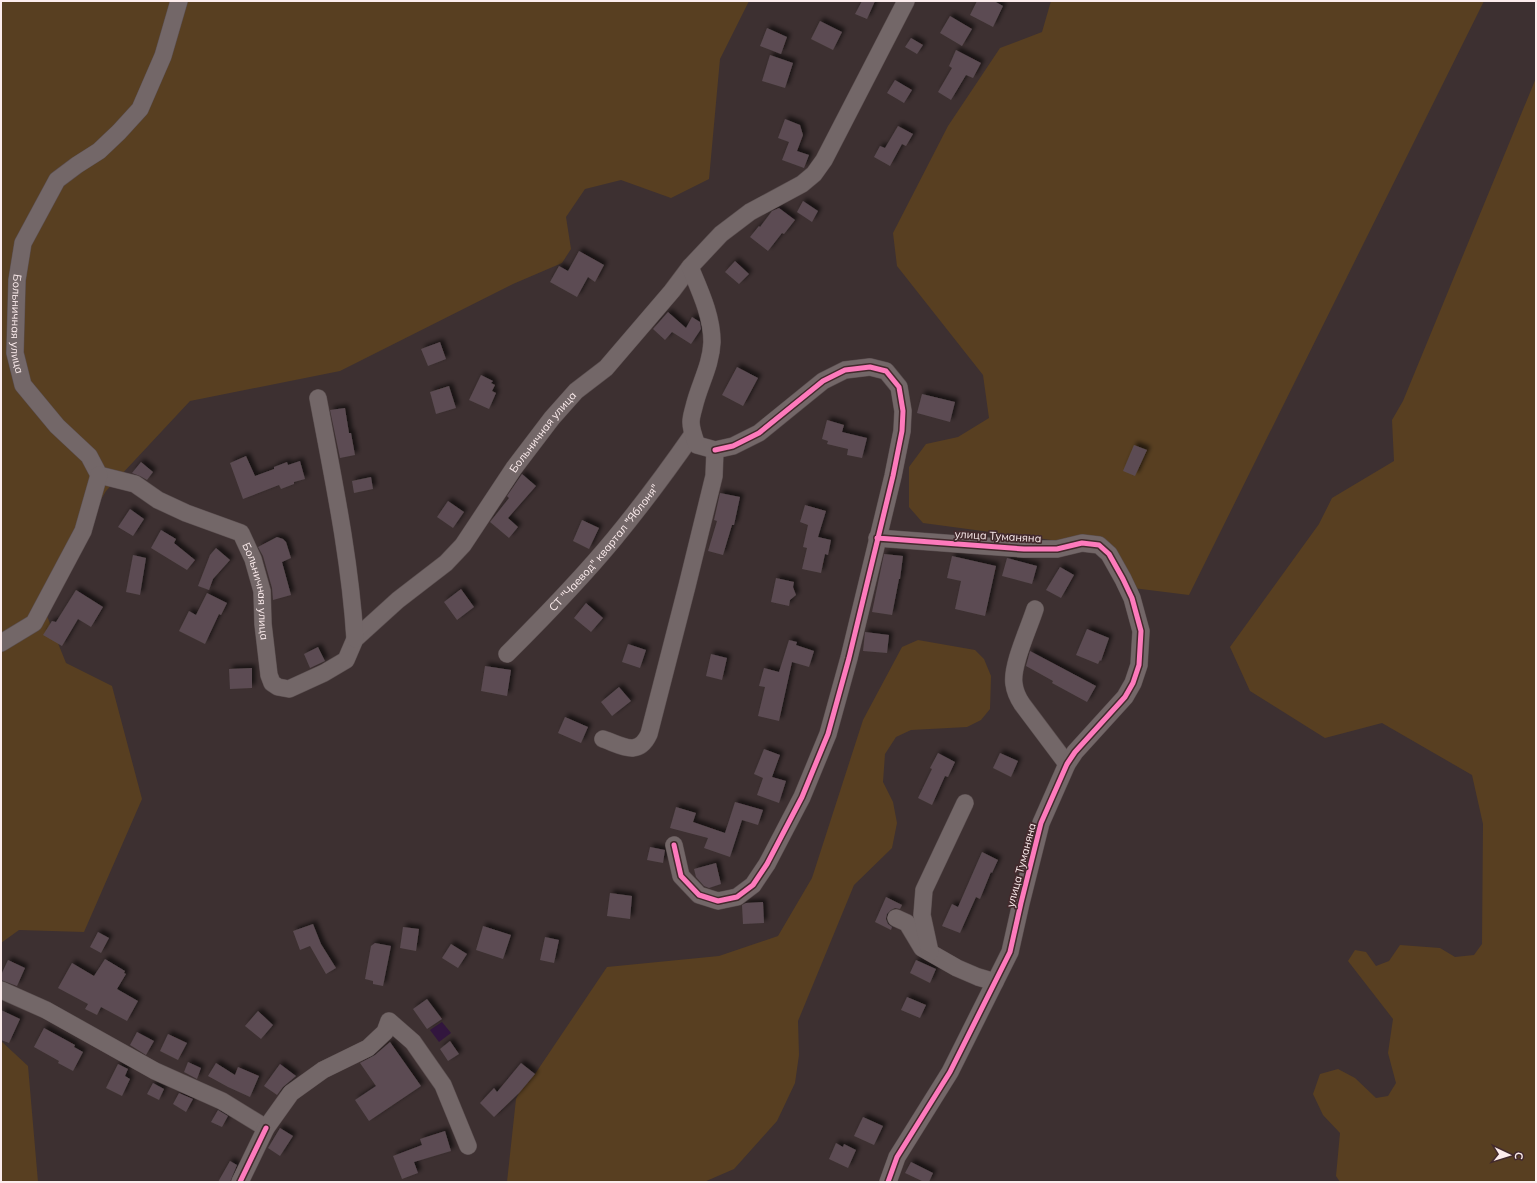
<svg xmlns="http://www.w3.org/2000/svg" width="1537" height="1183" viewBox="0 0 1537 1183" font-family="Mulish,sans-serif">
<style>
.green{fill:#583f21}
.water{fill:#32163e}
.building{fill:#5b4c52;filter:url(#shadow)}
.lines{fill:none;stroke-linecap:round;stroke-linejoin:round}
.minor-casing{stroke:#5b4f50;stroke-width:18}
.minor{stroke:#736768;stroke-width:17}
.cycleway-casing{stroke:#432a2d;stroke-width:8}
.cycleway{stroke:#fd7abc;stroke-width:5}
.labels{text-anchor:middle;stroke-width:3.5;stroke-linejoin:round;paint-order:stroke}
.street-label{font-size:11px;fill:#fceced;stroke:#432a2d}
</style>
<defs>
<filter id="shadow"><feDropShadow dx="3.5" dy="-3.5" stdDeviation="2" flood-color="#0009"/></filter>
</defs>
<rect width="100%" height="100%" fill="#3d3031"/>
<path class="green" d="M 1,1 L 749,1 L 720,59 L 709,179 L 671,198 L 621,180 L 585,189 L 566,217 L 571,249 L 562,263 L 513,284 L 340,371 L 190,401 L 106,491 L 61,566 L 47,616 L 66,663 L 112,686 L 142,799 L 84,932 L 19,930 L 1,943 Z
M 1051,1 L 1484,1 L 1189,595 L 1125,587 L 1115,565 L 1081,544 L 923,523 L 909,507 L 909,467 L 926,444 L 958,437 L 989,418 L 983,375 L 897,266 L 893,233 L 948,126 L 1000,48 L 1042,32 Z
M 1536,78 L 1536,1182 L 1340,1182 L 1336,1176 L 1340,1133 L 1323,1115 L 1313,1094 L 1320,1074 L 1338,1069 L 1355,1078 L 1376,1098 L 1388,1096 L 1396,1083 L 1388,1053 L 1393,1019 L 1348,961 L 1355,950 L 1366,952 L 1376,966 L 1389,961 L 1400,945 L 1440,948 L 1455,957 L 1474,955 L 1482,944 L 1483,824 L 1472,775 L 1382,723 L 1325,738 L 1250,691 L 1230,647 L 1319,524 L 1332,498 L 1394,461 L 1392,420 L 1403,401 Z
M 918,640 L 975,650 L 984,659 L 991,676 L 990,709 L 981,720 L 967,727 L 911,730 L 896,737 L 885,754 L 883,782 L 893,802 L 897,823 L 892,848 L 854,885 L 798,1021 L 799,1055 L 795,1083 L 777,1121 L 734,1169 L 704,1182 L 507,1182 L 516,1099 L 519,1093 L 535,1074 L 607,967 L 719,956 L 778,936 L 812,878 L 863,720 L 902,647 Z
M 1,1041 L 28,1066 L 38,1182 L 1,1182 Z"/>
<path class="water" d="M 442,1022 L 451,1033 L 439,1042 L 430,1030 Z"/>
<path class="building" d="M 862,1 L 875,1 L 867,19 L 855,14 Z
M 977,1 L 994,1 L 1003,6 L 993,27 L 970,15 Z
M 950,16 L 972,29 L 962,46 L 940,33 Z
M 820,21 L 842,32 L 833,50 L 811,39 Z
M 767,28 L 787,37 L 781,54 L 760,46 Z
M 911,38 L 923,45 L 917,54 L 905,47 Z
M 956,50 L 981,63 L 973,78 L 966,75 L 951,100 L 938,92 L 952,68 L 949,66 Z
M 770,55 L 793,63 L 785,88 L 762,81 Z
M 895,80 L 912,90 L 904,103 L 887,93 Z
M 785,119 L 800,125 L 803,135 L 797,151 L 809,155 L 804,168 L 782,160 L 789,142 L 778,138 Z
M 898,126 L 913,134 L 906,146 L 902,144 L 890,166 L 874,157 L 880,146 L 885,148 Z
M 803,201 L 818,211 L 812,222 L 797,212 Z
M 779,208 L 795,220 L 784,234 L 782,233 L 768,251 L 750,237 L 759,226 L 760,227 L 772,211 Z
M 579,251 L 604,265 L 595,282 L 588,277 L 577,297 L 550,282 L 559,266 L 568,271 Z
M 735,261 L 749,274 L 739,284 L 725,272 Z
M 668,312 L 686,328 L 692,317 L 700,322 L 701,329 L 691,344 L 672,332 L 665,340 L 653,329 Z
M 440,342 L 446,359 L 428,366 L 421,349 Z
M 737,367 L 758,378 L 743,406 L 722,395 Z
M 481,375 L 493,381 L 491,383 L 495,385 L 492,391 L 496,393 L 489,409 L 469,400 Z
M 449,386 L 456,408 L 436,414 L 430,392 Z
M 922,394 L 955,402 L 950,422 L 917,413 Z
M 345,408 L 349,433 L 351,433 L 355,455 L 340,458 L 330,410 Z
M 827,420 L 844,425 L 842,432 L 867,438 L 862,458 L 847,455 L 848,449 L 827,444 L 828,441 L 822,439 Z
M 1134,445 L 1147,450 L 1135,476 L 1123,471 Z
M 246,456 L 255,476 L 274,469 L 274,467 L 287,462 L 288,465 L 300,461 L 305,479 L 294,482 L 294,484 L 281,489 L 279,485 L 243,499 L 230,463 Z
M 141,462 L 153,472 L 147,480 L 140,476 L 132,473 Z
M 522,474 L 536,486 L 508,518 L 518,527 L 509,538 L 490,522 L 509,498 L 507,496 Z
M 371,477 L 373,489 L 354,493 L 352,481 Z
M 720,493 L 740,497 L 734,525 L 732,525 L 723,555 L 708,551 L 717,521 L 714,520 Z
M 448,501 L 464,512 L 453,528 L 437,517 Z
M 805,505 L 826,511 L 818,537 L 831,540 L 828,555 L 825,554 L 821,573 L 802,569 L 807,548 L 803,547 L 808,525 L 800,522 Z
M 130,509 L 144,519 L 133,536 L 118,527 Z
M 582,520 L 599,528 L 589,549 L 573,541 Z
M 161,530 L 176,539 L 174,543 L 195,560 L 187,570 L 151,548 Z
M 277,537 L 283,539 L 286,542 L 291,558 L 282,562 L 291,595 L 273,600 L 272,588 L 263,556 L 258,547 Z
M 216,548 L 230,560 L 213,579 L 209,590 L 198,586 L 210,555 Z
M 884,554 L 903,556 L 900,579 L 899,579 L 892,615 L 872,612 Z
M 133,555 L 146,558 L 140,595 L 126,592 Z
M 952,556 L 996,566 L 985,616 L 955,609 L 961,581 L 947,578 Z
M 1007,558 L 1037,566 L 1032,584 L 1002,576 Z
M 1060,567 L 1074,575 L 1061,598 L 1046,590 Z
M 776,578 L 794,582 L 793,587 L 796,595 L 790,600 L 789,606 L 771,602 Z
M 461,589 L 474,607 L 457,620 L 444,602 Z
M 76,590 L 103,607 L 91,627 L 78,619 L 62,646 L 43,635 L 52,621 L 56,622 Z
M 207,593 L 227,603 L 221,615 L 219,614 L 205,644 L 179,631 L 189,611 L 196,615 Z
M 586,603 L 603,618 L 591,632 L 574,618 Z
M 1087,629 L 1109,638 L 1101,661 L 1100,660 L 1098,664 L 1076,655 Z
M 865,632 L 889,635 L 887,653 L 863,651 Z
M 789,640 L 797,642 L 796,645 L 814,651 L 809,667 L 792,662 L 779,721 L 758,716 L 765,687 L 759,686 L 764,668 L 779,672 Z
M 628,644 L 646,650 L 640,668 L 622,662 Z
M 318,647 L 325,661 L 310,668 L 304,654 Z
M 1030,651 L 1096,686 L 1087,702 L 1052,683 L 1053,681 L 1026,666 Z
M 711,654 L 727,658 L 722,680 L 706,676 Z
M 485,666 L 511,670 L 507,696 L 481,691 Z
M 252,668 L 252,688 L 230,689 L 229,669 Z
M 619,687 L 631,701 L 612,716 L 601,702 Z
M 565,717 L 588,727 L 581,743 L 558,733 Z
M 764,749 L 780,755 L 772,777 L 786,781 L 779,803 L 757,795 L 763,778 L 754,774 Z
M 938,753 L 955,762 L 948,777 L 945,776 L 932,805 L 918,798 L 932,769 L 930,768 Z
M 1000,753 L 1018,761 L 1011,777 L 993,768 Z
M 735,802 L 763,810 L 758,825 L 742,820 L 730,857 L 704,848 L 708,838 L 670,828 L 676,807 L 696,813 L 693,822 L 725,833 Z
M 650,847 L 665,850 L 663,863 L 647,860 Z
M 982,852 L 998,860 L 992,873 L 991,872 L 980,899 L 976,897 L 960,933 L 942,926 L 952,904 L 958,907 Z
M 716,863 L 721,884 L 709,888 L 704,886 L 696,877 L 694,869 Z
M 610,893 L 632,896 L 630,919 L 607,916 Z
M 886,897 L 902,905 L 900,909 L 895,908 L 891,910 L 887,914 L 886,919 L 888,924 L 892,927 L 891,930 L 875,922 Z
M 763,902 L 764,923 L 743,924 L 742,905 L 746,903 Z
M 313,924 L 321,944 L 336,968 L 326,974 L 310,946 L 300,950 L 293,931 Z
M 483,926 L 511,935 L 503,959 L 476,950 Z
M 403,927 L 419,929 L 416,951 L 400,948 Z
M 98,932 L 109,938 L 101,953 L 90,947 Z
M 545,937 L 559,940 L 554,963 L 540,960 Z
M 375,943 L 391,946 L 383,986 L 373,984 L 373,981 L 365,979 L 371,946 Z
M 451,944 L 467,954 L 458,968 L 442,958 Z
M 105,959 L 125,971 L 124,973 L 126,974 L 117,989 L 138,1001 L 127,1021 L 101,1007 L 97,1015 L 85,1009 L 88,1004 L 58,988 L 72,963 L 94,976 Z
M 8,960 L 25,968 L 17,986 L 1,980 L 1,975 Z
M 916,960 L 936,969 L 930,983 L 910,973 Z
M 907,997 L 926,1005 L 920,1018 L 901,1010 Z
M 427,999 L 442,1019 L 427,1029 L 413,1009 Z
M 1,1010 L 20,1019 L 9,1043 L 1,1040 Z
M 258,1011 L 273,1025 L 261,1039 L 245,1026 Z
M 44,1028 L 75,1045 L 74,1047 L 83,1052 L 73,1071 L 58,1063 L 59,1061 L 34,1047 Z
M 137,1032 L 154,1041 L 146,1055 L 130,1045 Z
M 168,1034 L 187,1043 L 178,1060 L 160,1051 Z
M 450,1041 L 459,1054 L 448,1061 L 440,1049 Z
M 390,1042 L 421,1086 L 369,1121 L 355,1100 L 376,1086 L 360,1063 L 375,1055 Z
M 188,1062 L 201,1068 L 197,1079 L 184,1072 Z
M 216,1063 L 235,1075 L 238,1067 L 259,1076 L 250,1097 L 228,1087 L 208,1076 Z
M 521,1063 L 535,1074 L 519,1093 L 494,1117 L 480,1103 L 494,1088 L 497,1092 Z
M 118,1064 L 128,1069 L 125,1076 L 130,1079 L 122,1096 L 106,1088 Z
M 280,1064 L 296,1076 L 283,1087 L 277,1095 L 264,1086 Z
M 153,1083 L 164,1089 L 159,1100 L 147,1094 Z
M 179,1093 L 193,1099 L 186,1112 L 173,1104 Z
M 218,1110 L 228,1116 L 222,1127 L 211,1122 Z
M 863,1117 L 883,1126 L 874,1145 L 854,1136 Z
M 280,1128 L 293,1136 L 280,1156 L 268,1148 Z
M 445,1131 L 451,1151 L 414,1162 L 418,1173 L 402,1179 L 393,1156 L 422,1145 L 420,1139 Z
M 836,1143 L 843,1147 L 844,1144 L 856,1150 L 848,1168 L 829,1159 Z
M 230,1161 L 237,1165 L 230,1182 L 218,1182 Z
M 911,1162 L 933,1173 L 929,1182 L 924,1182 L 905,1173 Z"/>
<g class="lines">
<defs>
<g id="minor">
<path id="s1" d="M 179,1 L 163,56 L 140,109 L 119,132 L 99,151 L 77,165 L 57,180 L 23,243 L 17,280 L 15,353 L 23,385 L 57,426 L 89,456 L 99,475 L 135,484 L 158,500 L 186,513 L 241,533 L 253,559 L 262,591 L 263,624 L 269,675 L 272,683 L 278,687 L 289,689 L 324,673 L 346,660 L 355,639 L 398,600 L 446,563 L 463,545 L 514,468 L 552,418 L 576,391 L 606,368 L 672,291 L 690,267"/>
<path d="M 318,398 C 333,478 350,558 355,639"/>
<path d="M 877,538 L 1024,549 L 1057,549 L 1082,543 L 1099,545 L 1109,554 L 1123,579 L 1132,598 L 1141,631 L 1139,665 L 1133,683 L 1125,697 L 1075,752 L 1067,764 L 1041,823 L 1021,903 L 1010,952 L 950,1072 L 897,1157 L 888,1182"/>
<path d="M 1035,609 C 1029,628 1011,666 1014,684 C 1015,692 1018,698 1022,704 L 1067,764"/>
<path d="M 1,643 L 34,623 L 83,531 L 99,475"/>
<path id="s2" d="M 507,654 C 544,617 581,579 614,539 C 642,505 668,470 693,434"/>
<path d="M 603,739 C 621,745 638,758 649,734 L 687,586 L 714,476 L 715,450"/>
<path d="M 674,845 L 681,876 L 699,895 L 718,901 L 737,897 L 753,885 L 767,864 L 802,797 L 828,734 L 849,658 L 893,476 L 902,431 L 903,411 L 899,387 L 886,371 L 870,367 L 845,370 L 823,381 L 759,433 L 733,446 L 715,450 L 697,445 C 694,437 691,430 691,422 C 691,417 693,411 694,407 C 699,385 711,366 712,342 C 712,316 700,291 690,267 L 721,234 L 750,212 L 802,184 L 814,174 L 824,160 L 906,1"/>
<path d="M 896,918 L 907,923 L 922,948 L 957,968 L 978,977 L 995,982"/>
<path d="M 930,952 L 922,915 L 924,890 L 965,803"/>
<path d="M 1,990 L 46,1010 L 155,1071 L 222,1101 L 266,1128"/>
<path d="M 240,1182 L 266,1128 L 291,1093 L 323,1070 L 368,1048 L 385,1032 L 389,1021 L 413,1042 L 443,1085 L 468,1146"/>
</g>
</defs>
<use href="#minor" class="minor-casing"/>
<use href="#minor" class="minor"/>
<defs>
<path id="cycleway" d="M 877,538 L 1024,549 L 1057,549 L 1082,543 L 1099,545 L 1109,554 L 1123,579 L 1132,598 L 1141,631 L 1139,665 L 1133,683 L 1125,697 L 1075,752 L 1067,764 L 1041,823 L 1021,903 L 1010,952 L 950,1072 L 897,1157 L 888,1182
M 674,845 L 681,876 L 699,895 L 718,901 L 737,897 L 753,885 L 767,864 L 802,797 L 828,734 L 849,658 L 893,476 L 902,431 L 903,411 L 899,387 L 886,371 L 870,367 L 845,370 L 823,381 L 759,433 L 733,446 L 715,450
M 240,1182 L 266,1128"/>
</defs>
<use href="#cycleway" class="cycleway-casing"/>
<use href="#cycleway" class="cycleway"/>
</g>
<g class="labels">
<g class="street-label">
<text dy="4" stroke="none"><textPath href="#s1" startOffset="378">Больничная улица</textPath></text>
<text dy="4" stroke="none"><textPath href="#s1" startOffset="1255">Больничная улица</textPath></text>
<text transform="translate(998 536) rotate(3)" y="4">улица Туманяна</text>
<text dy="4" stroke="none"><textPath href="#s2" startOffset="144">СТ "Чаевод" квартал "Яблоня"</textPath></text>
<text dy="4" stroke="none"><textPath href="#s1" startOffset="774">Больничная улица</textPath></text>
<text transform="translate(1021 865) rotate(-75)" y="4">улица Туманяна</text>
</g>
</g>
<rect width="1537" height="1183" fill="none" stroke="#fceced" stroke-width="4"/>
<g transform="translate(1509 1155) rotate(94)" stroke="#432a2d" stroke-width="3" paint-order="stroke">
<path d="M0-3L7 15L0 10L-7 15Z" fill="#fceced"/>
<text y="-6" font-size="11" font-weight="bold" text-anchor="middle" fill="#fceced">С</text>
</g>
</svg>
